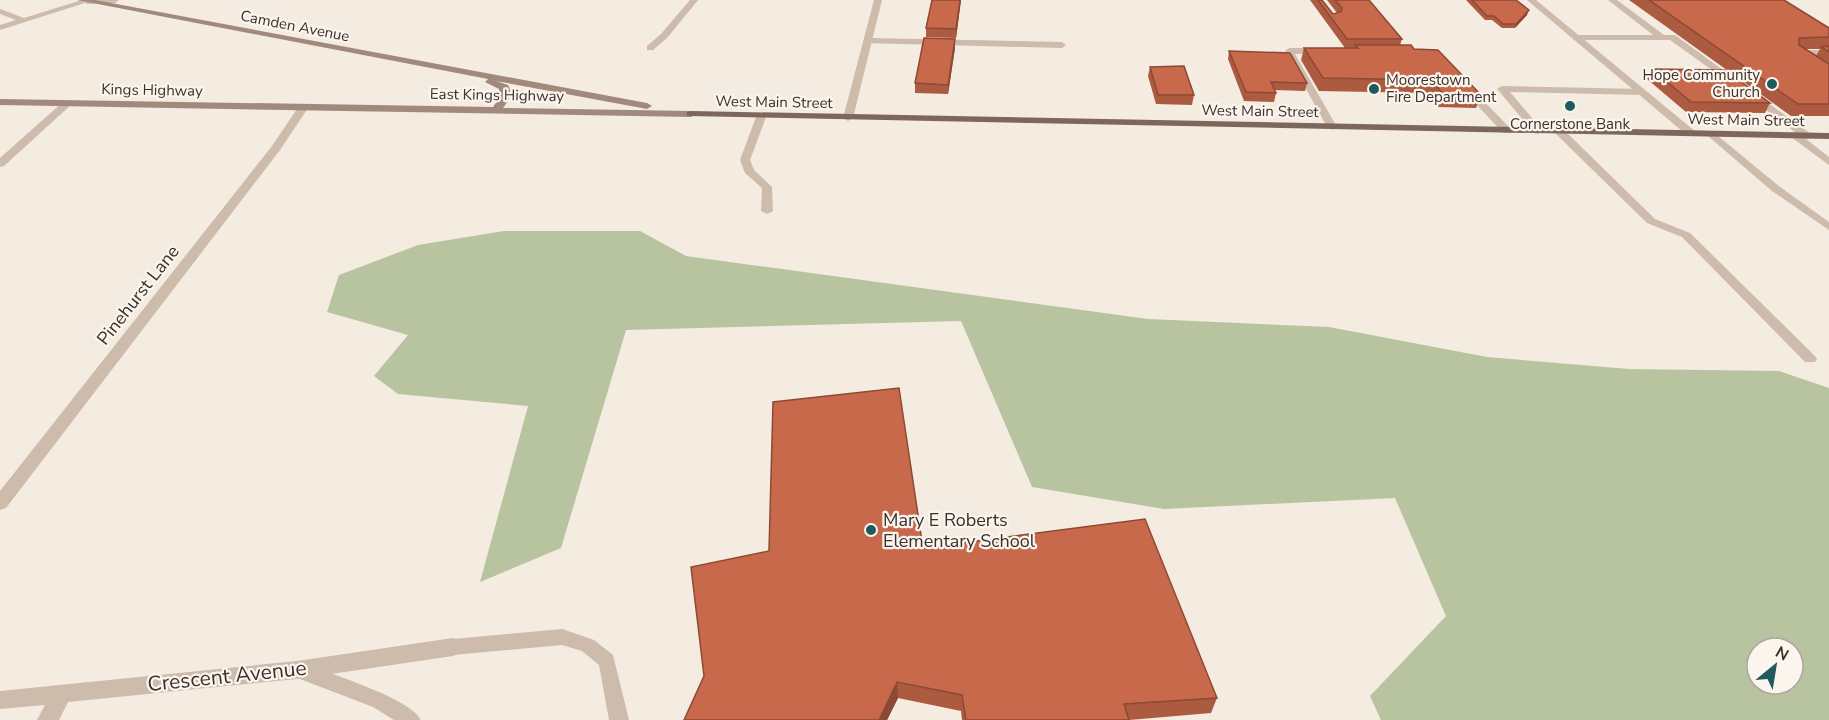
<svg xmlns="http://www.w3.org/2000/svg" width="1829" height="720" viewBox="0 0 1829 720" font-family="'Nunito Sans',sans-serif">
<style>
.green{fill:#b8c4a0;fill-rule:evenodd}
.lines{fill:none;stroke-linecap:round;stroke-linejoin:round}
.service{fill:#cdbbac;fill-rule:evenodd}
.minor{fill:#cdbbac;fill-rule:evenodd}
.secondary{fill:#a18a7d;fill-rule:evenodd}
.primary{fill:#7d675c;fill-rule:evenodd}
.wall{fill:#ac5a40;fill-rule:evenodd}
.shaded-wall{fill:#8c4a34}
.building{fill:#c8694b;stroke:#8c4a34;stroke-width:1.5}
.poi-dot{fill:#1f5a5e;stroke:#fbf5ee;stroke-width:2}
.labels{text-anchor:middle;stroke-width:4.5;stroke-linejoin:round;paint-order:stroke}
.far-street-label{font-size:15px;fill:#3b302b;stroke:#fbf5ee}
.far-poi-label{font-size:15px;fill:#3b302b;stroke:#fbf5ee;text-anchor:end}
.street-label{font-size:18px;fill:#3b302b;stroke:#fbf5ee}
.poi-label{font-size:18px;fill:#3b302b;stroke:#fbf5ee;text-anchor:start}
.near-street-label{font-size:21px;fill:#3b302b;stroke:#fbf5ee}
</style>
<rect width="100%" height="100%" fill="#f4ebe1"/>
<path class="green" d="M 504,231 L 640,231 L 686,256 L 1148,319 L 1329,327 L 1487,357 L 1629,369 L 1779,371 L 1829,388 L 1829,720 L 1381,720 L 1370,696 L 1446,616 L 1395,498 L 1164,509 L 1032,487 L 961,321 L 626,330 L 561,548 L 480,582 L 528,406 L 398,394 L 374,376 L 408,335 L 327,312 L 339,275 L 418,245 ZM 1757,648 L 1793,648 L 1793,684 L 1757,684 Z"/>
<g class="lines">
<path class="service" d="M 82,0 L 91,1 L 0,30 L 0,25 L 16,20 L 0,14 L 0,9 L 24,18 Z
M 690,0 L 698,0 L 667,38 L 653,50 L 647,50 L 647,46 L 661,34 Z
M 1608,0 L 1617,0 L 1664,35 L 1675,35 L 1738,81 L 1730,83 L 1670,40 L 1573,40 L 1573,36 L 1576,35 L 1653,35 Z
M 868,38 L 1062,42 L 1066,45 L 1062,48 L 865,43 L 864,41 Z
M 1322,48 L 1326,51 L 1325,53 L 1295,54 L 1337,127 L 1332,130 L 1327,127 L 1285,51 L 1289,48 Z
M 1797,50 L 1829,50 L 1829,56 L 1807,56 L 1829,71 L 1829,78 L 1794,55 L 1794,51 Z
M 1502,86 L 1642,89 L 1647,92 L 1642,95 L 1510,92 L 1543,131 L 1538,134 L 1534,133 L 1499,91 L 1497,89 Z
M 1464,87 L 1470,87 L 1511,129 L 1511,133 L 1503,133 L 1464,91 Z
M 1750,94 L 1756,94 L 1811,134 L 1811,138 L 1806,139 L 1829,157 L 1829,165 L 1791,137 L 1791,133 L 1795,132 L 1750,98 Z
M 761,114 L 766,117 L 750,160 L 754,170 L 772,187 L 773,211 L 767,214 L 761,211 L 762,188 L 745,173 L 740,160 L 756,117 Z
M 1560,129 L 1564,130 L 1655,219 L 1690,233 L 1815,356 L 1817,359 L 1815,362 L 1805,362 L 1682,237 L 1647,223 L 1556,134 L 1555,132 Z
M 1712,131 L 1780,187 L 1829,222 L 1829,230 L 1772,191 L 1708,136 L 1707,134 Z
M 562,629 L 594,640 L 613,655 L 629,720 L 609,720 L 599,665 L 582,651 L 562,645 L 453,655 L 447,652 L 444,647 L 447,642 L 453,639 Z
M 298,662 C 323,671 411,698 421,720 L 394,720 L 373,707 L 292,676 L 289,670 L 292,664 Z"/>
<path class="minor" d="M 83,0 L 119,0 L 115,3 L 87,4 Z
M 874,0 L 882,0 L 853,118 L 848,121 L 843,118 Z
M 1527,0 L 1536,0 L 1696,132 L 1696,136 L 1688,136 Z
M 64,101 L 73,103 L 4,166 L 0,167 L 0,158 Z
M 299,106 L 308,108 L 280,150 L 6,508 L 0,510 L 0,491 L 272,146 Z
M 453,638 L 460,641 L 463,647 L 460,653 L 453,656 L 297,679 L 68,702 L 59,720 L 37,720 L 45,705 L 0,709 L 0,691 L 297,661 Z"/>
<path class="secondary" d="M 77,0 L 95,0 L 647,103 L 652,106 L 647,109 L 496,81 L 508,85 C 513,94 509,100 503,108 L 691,111 L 696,114 L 691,117 L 0,105 L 0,99 L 493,107 L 500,97 L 499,89 L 485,82 L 488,79 Z"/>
<path class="primary" d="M 691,111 L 1829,133 L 1829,139 L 687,116 L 687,112 Z"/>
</g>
<path class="wall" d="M 932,0 L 961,0 L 956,38 L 926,37 L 926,28 Z
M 1310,0 L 1322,0 L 1333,14 L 1337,13 L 1327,0 L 1369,0 L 1402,39 L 1400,45 L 1414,49 L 1481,95 L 1476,108 L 1438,107 L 1427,93 L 1319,91 L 1301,60 L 1304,48 L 1354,48 L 1345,48 Z
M 1466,0 L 1516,0 L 1527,15 L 1515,28 L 1502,28 L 1492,20 L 1485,20 Z
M 1629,0 L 1784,0 L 1829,28 L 1829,116 L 1791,116 ZM 1805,49 L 1820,49 L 1816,56 Z
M 955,48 L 948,94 L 915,93 L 915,83 Z
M 1229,51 L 1307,83 L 1305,91 L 1274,90 L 1276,93 L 1274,102 L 1244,101 L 1228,59 Z
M 1150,67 L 1194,95 L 1192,105 L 1156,104 L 1148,76 Z
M 1652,69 L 1770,103 L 1765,113 L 1686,112 L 1647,79 Z
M 923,548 L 1217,698 L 1211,713 L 1129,720 L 962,720 L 961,711 L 898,698 L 887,720 L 684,720 Z"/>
<path class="shaded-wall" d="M 960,0 L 961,0 L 956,38 L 956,29 Z
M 1529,10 L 1527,15 L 1515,28 L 1516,24 Z
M 955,39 L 955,48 L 948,94 L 948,85 Z
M 897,682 L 898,698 L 887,720 L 879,720 Z"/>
<path class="building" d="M 932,0 L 960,0 L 956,29 L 926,28 Z
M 1318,0 L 1322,0 L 1333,14 L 1341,12 L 1342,8 L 1335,0 L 1369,0 L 1402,39 L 1347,39 Z
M 1472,0 L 1516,0 L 1529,10 L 1516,24 L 1503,24 L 1494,16 L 1487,16 Z
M 1649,0 L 1784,0 L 1829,28 L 1829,37 L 1799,38 L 1799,45 L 1829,64 L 1829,104 L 1798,104 Z
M 924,38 L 955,39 L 948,85 L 915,83 Z
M 1355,45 L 1411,45 L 1414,49 L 1438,50 L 1481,95 L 1443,94 L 1432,80 L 1323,78 L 1304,48 L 1358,48 Z
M 1829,46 L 1829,52 L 1821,47 Z
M 1229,51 L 1290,53 L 1307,83 L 1271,82 L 1276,93 L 1246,92 Z
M 1184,66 L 1194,95 L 1158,95 L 1150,67 Z
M 1652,69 L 1725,70 L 1770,103 L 1691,102 Z
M 899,388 L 923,548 L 1145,519 L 1217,698 L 1124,704 L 1129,720 L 966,720 L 962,695 L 897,682 L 879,720 L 684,720 L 704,676 L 691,567 L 769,551 L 773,402 Z"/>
<g class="poi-dot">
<circle cx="1772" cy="84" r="6"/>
<circle cx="1374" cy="89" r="6"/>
<circle cx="1570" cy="106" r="6"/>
<circle cx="871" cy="530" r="6"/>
</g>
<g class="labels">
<g class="far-street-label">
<text transform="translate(295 26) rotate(11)" y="5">Camden Avenue</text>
<text transform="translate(152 90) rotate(1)" y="5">Kings Highway</text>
<text transform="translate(497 95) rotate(1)" y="5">East Kings Highway</text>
<text transform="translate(774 102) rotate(1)" y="5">West Main Street</text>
<text transform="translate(1260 111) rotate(1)" y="5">West Main Street</text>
<text transform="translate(1746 120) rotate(1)" y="5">West Main Street</text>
</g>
<g class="far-poi-label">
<text x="1760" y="80">Hope Community<tspan x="1760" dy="17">Church</tspan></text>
<text x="1386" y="85" text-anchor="start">Moorestown<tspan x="1386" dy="17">Fire Department</tspan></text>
<text x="1570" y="129" text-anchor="middle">Cornerstone Bank</text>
</g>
<g class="street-label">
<text transform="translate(138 295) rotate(-52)" y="6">Pinehurst Lane</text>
</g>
<g class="poi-label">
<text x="883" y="526">Mary E Roberts<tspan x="883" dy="21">Elementary School</tspan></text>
</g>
<g class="near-street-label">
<text transform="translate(227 676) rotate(-6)" y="7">Crescent Avenue</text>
</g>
</g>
<g transform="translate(1775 666) rotate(30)"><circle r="28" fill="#fbf5ee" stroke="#aea6a0" stroke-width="1.5"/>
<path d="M0-4.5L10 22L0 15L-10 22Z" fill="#1f5a5e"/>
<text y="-9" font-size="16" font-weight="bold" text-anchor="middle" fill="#3b302b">N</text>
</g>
</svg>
